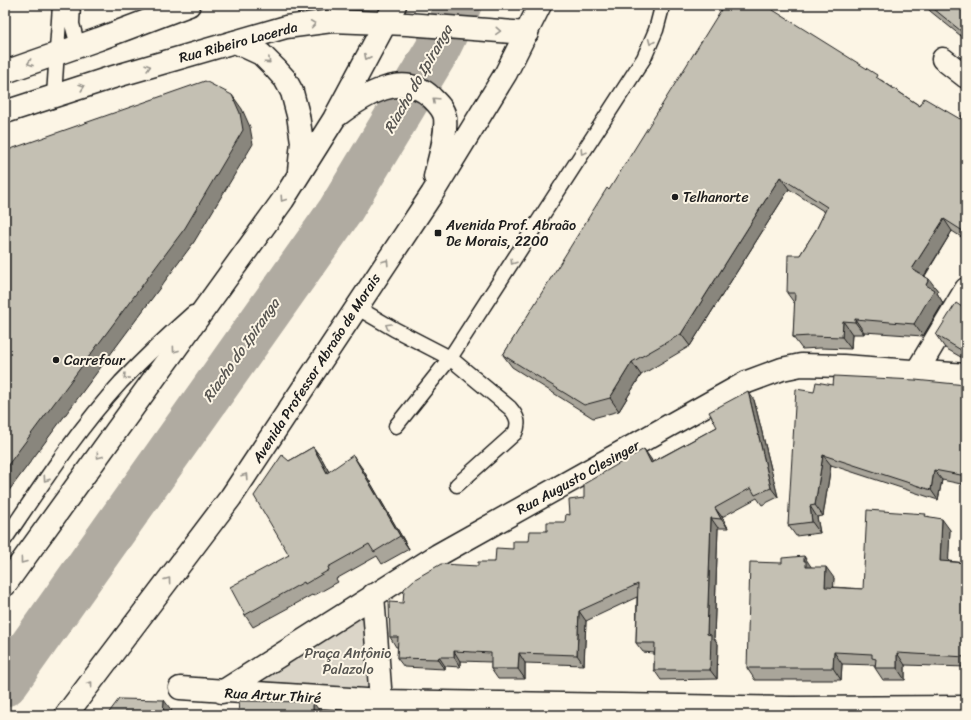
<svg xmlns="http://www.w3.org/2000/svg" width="971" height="720" viewBox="0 0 971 720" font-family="Sriracha,sans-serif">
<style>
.green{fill:#dbd5c8;stroke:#7c7872}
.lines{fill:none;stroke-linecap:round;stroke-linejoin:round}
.river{stroke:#b0aba1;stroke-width:45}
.service-casing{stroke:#1c1c1c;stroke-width:17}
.minor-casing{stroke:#1c1c1c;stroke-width:25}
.tertiary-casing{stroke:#1c1c1c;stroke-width:25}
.primary-casing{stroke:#1c1c1c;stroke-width:25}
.service{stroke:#fcf5e5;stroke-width:14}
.minor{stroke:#fcf5e5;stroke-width:22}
.tertiary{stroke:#fcf5e5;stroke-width:22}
.primary{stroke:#fcf5e5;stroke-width:22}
.wall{fill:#a9a59a;stroke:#1c1c1c}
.shaded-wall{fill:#89867d;stroke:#1c1c1c}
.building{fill:#c4c0b3;stroke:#1c1c1c}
.oneway{stroke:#97938b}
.poi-dot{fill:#1c1c1c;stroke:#fcf5e5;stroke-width:1.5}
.labels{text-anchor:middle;stroke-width:4;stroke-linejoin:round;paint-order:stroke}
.street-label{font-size:14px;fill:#1c1c1c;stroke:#fcf5e5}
.poi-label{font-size:14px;fill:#1c1c1c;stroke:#fcf5e5;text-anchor:start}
.park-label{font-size:14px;fill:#555450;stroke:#fcf5e5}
.water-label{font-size:15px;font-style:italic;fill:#575551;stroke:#fcf5e5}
</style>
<rect width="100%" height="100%" fill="#fcf5e5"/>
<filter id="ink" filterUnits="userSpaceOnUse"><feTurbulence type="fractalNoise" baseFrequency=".025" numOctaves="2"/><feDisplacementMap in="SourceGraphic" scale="8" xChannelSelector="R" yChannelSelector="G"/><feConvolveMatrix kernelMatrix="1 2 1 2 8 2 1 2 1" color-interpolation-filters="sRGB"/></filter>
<g filter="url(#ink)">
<path class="green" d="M 377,596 L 394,705 L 227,694 Z"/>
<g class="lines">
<path class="river" d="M 5,684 L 340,211 L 436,52 L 459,5"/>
<defs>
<path id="service" d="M 73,5 L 72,24 L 78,46
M 54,96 L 60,5
M 356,307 L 394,329 L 450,358 L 644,58 L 656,30 L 661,11 L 659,5
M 396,426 L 450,358 L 510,408 C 517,416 520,423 515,433 L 457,485
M 5,539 C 41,486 78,429 121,382 C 144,358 168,335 193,313"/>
<path id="minor" d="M 943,59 L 966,77
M 917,371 L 966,289
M 373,595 L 381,701 L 381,715
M 180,688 L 381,701 L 791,708 L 966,707
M 222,692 L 438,555 L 747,382 L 782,369 L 801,365 L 843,366 L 966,375"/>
<path id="tertiary" d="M 5,72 L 99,39 L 189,5
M 5,112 L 110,78 L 286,27 L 332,21 L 407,24 L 527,33"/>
<path id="primary" d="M 235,42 L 261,54 L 275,68 L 285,79 L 292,92 L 298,115 L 302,142 L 299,171
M 338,115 C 363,96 403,70 431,97 C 437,103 443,108 445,117 C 447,136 439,158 435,177
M 5,585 L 283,200 L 334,119 L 395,5
M 66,715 L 231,497 L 432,194 L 506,73 L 540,5"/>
</defs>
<use href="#service" class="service-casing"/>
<use href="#minor" class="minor-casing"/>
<use href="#tertiary" class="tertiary-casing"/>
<use href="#primary" class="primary-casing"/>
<use href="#service" class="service"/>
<use href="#minor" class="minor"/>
<use href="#tertiary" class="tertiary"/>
<use href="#primary" class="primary"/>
</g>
<path class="wall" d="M 926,5 L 966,5 L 966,40 L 930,11 Z
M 881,80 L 920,106 L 960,119 L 966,110 L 966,240 L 952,231 L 925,276 L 938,291 L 937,293 L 943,303 L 923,336 L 864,332 L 864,334 L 852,334 L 851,349 L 820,348 L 802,349 L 793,337 L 795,304 L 787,293 L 800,255 L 817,228 L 825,212 L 789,189 L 690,346 L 641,375 L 619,411 L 593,418 L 512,367 L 503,355 L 609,190 Z
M 966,308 L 966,360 L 945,348 L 936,335 L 965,309 Z
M 833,385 L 966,385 L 966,485 L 942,480 L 938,500 L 831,465 L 823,516 L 817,517 L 820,533 L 796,536 L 788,525 L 814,392 Z
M 754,400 L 778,497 L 762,505 L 757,498 L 722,517 L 728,528 L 718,528 L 714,638 L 718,644 L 717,679 L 661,680 L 654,670 L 654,653 L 643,652 L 636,643 L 637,597 L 586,621 L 584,665 L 525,663 L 525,679 L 498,679 L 491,669 L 491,662 L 460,661 L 460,667 L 445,666 L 445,669 L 404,667 L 397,658 L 398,647 L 396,647 L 390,637 L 403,603 L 478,566 L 495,562 L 513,549 L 529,541 L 547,531 L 565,522 L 570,515 L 584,498 L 651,459 L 652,462 L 717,427 Z
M 313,447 L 322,459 L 329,472 L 362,468 L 409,549 L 382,564 L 377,556 L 336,579 L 338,582 L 313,596 L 312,595 L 253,627 L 245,615 L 289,555 L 289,461 Z
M 928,516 L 950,530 L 948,561 L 966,563 L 966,667 L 905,665 L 905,680 L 883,680 L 875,668 L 875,665 L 842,664 L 841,680 L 755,680 L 747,668 L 812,567 L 834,578 L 833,587 L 863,589 Z"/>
<path class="shaded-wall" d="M 232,95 L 242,109 L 250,127 L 253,144 L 194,242 L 5,496 L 5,469 Z
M 780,177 L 789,189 L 690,346 L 681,334 Z
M 944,219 L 952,231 L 921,281 L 912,269 Z
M 929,279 L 938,291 L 937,293 L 943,303 L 923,336 L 914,324 L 926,285 Z
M 855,319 L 864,332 L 864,334 L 855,322 Z
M 843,321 L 852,334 L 851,349 L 842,337 Z
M 632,362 L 641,375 L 619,411 L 610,398 Z
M 748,391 L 754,400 L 778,497 L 771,488 Z
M 313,447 L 322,459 L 336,485 L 327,473 Z
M 644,449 L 651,459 L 658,473 L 651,463 Z
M 353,455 L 362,468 L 409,549 L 400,536 Z
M 823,455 L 831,465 L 823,516 L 815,505 Z
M 934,470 L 942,480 L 938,500 L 931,490 Z
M 810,506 L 817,517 L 820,533 L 812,522 Z
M 715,508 L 722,517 L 728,528 L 721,519 Z
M 711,518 L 718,528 L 714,638 L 718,644 L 717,679 L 710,670 L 707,634 Z
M 942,519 L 950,530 L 948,572 L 940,561 Z
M 804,556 L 812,568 L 806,567 L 804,561 Z
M 826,567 L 834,578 L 833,598 L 825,587 Z
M 579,611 L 586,621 L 584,665 L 577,655 Z
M 454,651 L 460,661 L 460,667 L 454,657 Z
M 834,652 L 842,664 L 841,680 L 833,668 Z
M 519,653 L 525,663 L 525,679 L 518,669 Z
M 897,653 L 905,665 L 905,680 L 897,668 Z
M 439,657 L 445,666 L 445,669 L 438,659 Z
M 164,700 L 172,711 L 171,715 L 163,715 Z
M 313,702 L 321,713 L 321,715 L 313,715 Z"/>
<path class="building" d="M 724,5 L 765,5 L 877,75 L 876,77 L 920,106 L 924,98 L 960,119 L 965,110 L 966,110 L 966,233 L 944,219 L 912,269 L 929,279 L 926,285 L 934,290 L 914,324 L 855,319 L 855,322 L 843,321 L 842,337 L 811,336 L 793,337 L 795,293 L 787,293 L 788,255 L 800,255 L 817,228 L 827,207 L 780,177 L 681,334 L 632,362 L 610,398 L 584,405 L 503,355 L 607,188 L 609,190 Z
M 929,5 L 966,5 L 966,35 Z
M 205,81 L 232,95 L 240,113 L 243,130 L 185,228 L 5,469 L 5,151 Z
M 956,303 L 965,309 L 966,308 L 966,353 L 936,335 Z
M 834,376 L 915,380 L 966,385 L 966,476 L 934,470 L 931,490 L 823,455 L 815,505 L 810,506 L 812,522 L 788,525 L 796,389 L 814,392 L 816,382 L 833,385 Z
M 748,391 L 771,488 L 755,495 L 751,488 L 715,508 L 721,519 L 711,518 L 707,634 L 711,635 L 710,670 L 654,670 L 655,643 L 636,643 L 638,584 L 579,611 L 577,655 L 519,653 L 518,669 L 491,669 L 491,653 L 454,651 L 454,657 L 439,657 L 438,659 L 397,658 L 398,637 L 390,637 L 389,602 L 403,603 L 404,589 L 415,579 L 441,564 L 478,566 L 478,562 L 495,562 L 496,548 L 513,549 L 513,541 L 529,541 L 530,531 L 547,531 L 547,522 L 565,522 L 566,514 L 570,515 L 569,500 L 584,498 L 584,484 L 644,449 L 651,463 L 717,427 L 709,412 Z
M 313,447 L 327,473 L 353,455 L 400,536 L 374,552 L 369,544 L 328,567 L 329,570 L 305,584 L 304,582 L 245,615 L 230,587 L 289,555 L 254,496 L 282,455 L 289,461 Z
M 867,510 L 926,514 L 925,516 L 942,519 L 940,561 L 966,563 L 966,657 L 897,653 L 897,668 L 875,668 L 876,659 L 872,658 L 872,654 L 834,652 L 833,668 L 747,668 L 750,562 L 782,563 L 782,558 L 804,556 L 804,561 L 806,561 L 806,567 L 826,567 L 825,587 L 863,589 Z
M 119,699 L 164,700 L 163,715 L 107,715 Z
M 239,701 L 313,702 L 313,715 L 238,715 Z"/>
<defs><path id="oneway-chevron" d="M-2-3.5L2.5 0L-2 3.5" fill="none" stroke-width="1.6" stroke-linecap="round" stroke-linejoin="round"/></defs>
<g class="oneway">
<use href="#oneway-chevron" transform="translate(313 24) rotate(-8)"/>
<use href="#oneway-chevron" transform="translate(498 31) rotate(4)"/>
<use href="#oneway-chevron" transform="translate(651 42) rotate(113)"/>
<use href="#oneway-chevron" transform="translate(367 57) rotate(117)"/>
<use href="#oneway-chevron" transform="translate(268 61) rotate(42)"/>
<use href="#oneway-chevron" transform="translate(30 63) rotate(160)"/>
<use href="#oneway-chevron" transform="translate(148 67) rotate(-16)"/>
<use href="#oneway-chevron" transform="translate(82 87) rotate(-18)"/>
<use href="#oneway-chevron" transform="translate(435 100) rotate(-137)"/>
<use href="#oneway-chevron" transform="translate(583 152) rotate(123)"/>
<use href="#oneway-chevron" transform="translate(283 199) rotate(124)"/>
<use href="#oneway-chevron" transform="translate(386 262) rotate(-57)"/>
<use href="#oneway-chevron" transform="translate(513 262) rotate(123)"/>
<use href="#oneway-chevron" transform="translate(388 326) rotate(-150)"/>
<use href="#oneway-chevron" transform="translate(175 350) rotate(126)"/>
<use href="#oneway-chevron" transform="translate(126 377) rotate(135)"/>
<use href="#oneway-chevron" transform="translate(99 456) rotate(126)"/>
<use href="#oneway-chevron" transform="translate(245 476) rotate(-57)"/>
<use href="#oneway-chevron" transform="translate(46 479) rotate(125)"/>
<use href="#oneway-chevron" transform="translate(23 561) rotate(127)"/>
<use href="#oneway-chevron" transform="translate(168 580) rotate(-53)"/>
<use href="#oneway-chevron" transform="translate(90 684) rotate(-52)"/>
</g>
</g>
<g class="poi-dot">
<circle cx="675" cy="197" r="4"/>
<rect x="434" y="229" width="8" height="8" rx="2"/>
<circle cx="56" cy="360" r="4"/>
</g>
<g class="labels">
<g class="street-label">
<text transform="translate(238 42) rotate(-15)" y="5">Rua Ribeiro Lacerda</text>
<text transform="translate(316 368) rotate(-57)" y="5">Avenida Professor Abraão de Morais</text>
<text transform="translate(578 477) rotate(-29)" y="5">Rua Augusto Clesinger</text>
<text transform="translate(273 695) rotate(3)" y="5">Rua Artur Thiré</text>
</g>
<g class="poi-label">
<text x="683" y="202">Telhanorte</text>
<text x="446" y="230">Avenida Prof. Abraão<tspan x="446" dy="16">De Morais, 2200</tspan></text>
<text x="64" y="365">Carrefour</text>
</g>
<g class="park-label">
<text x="348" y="658">Praça Antônio<tspan x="348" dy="16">Palazolo</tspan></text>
</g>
<g class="water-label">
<text transform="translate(418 79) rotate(-60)" y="5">Riacho do Ipiranga</text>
<text transform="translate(241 350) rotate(-55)" y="5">Riacho do Ipiranga</text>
</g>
</g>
<rect width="971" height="720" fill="none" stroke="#fcf5e5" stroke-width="20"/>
<rect x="10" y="10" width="951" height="700" fill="none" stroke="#1c1c1c" stroke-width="1.5" filter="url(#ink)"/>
</svg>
